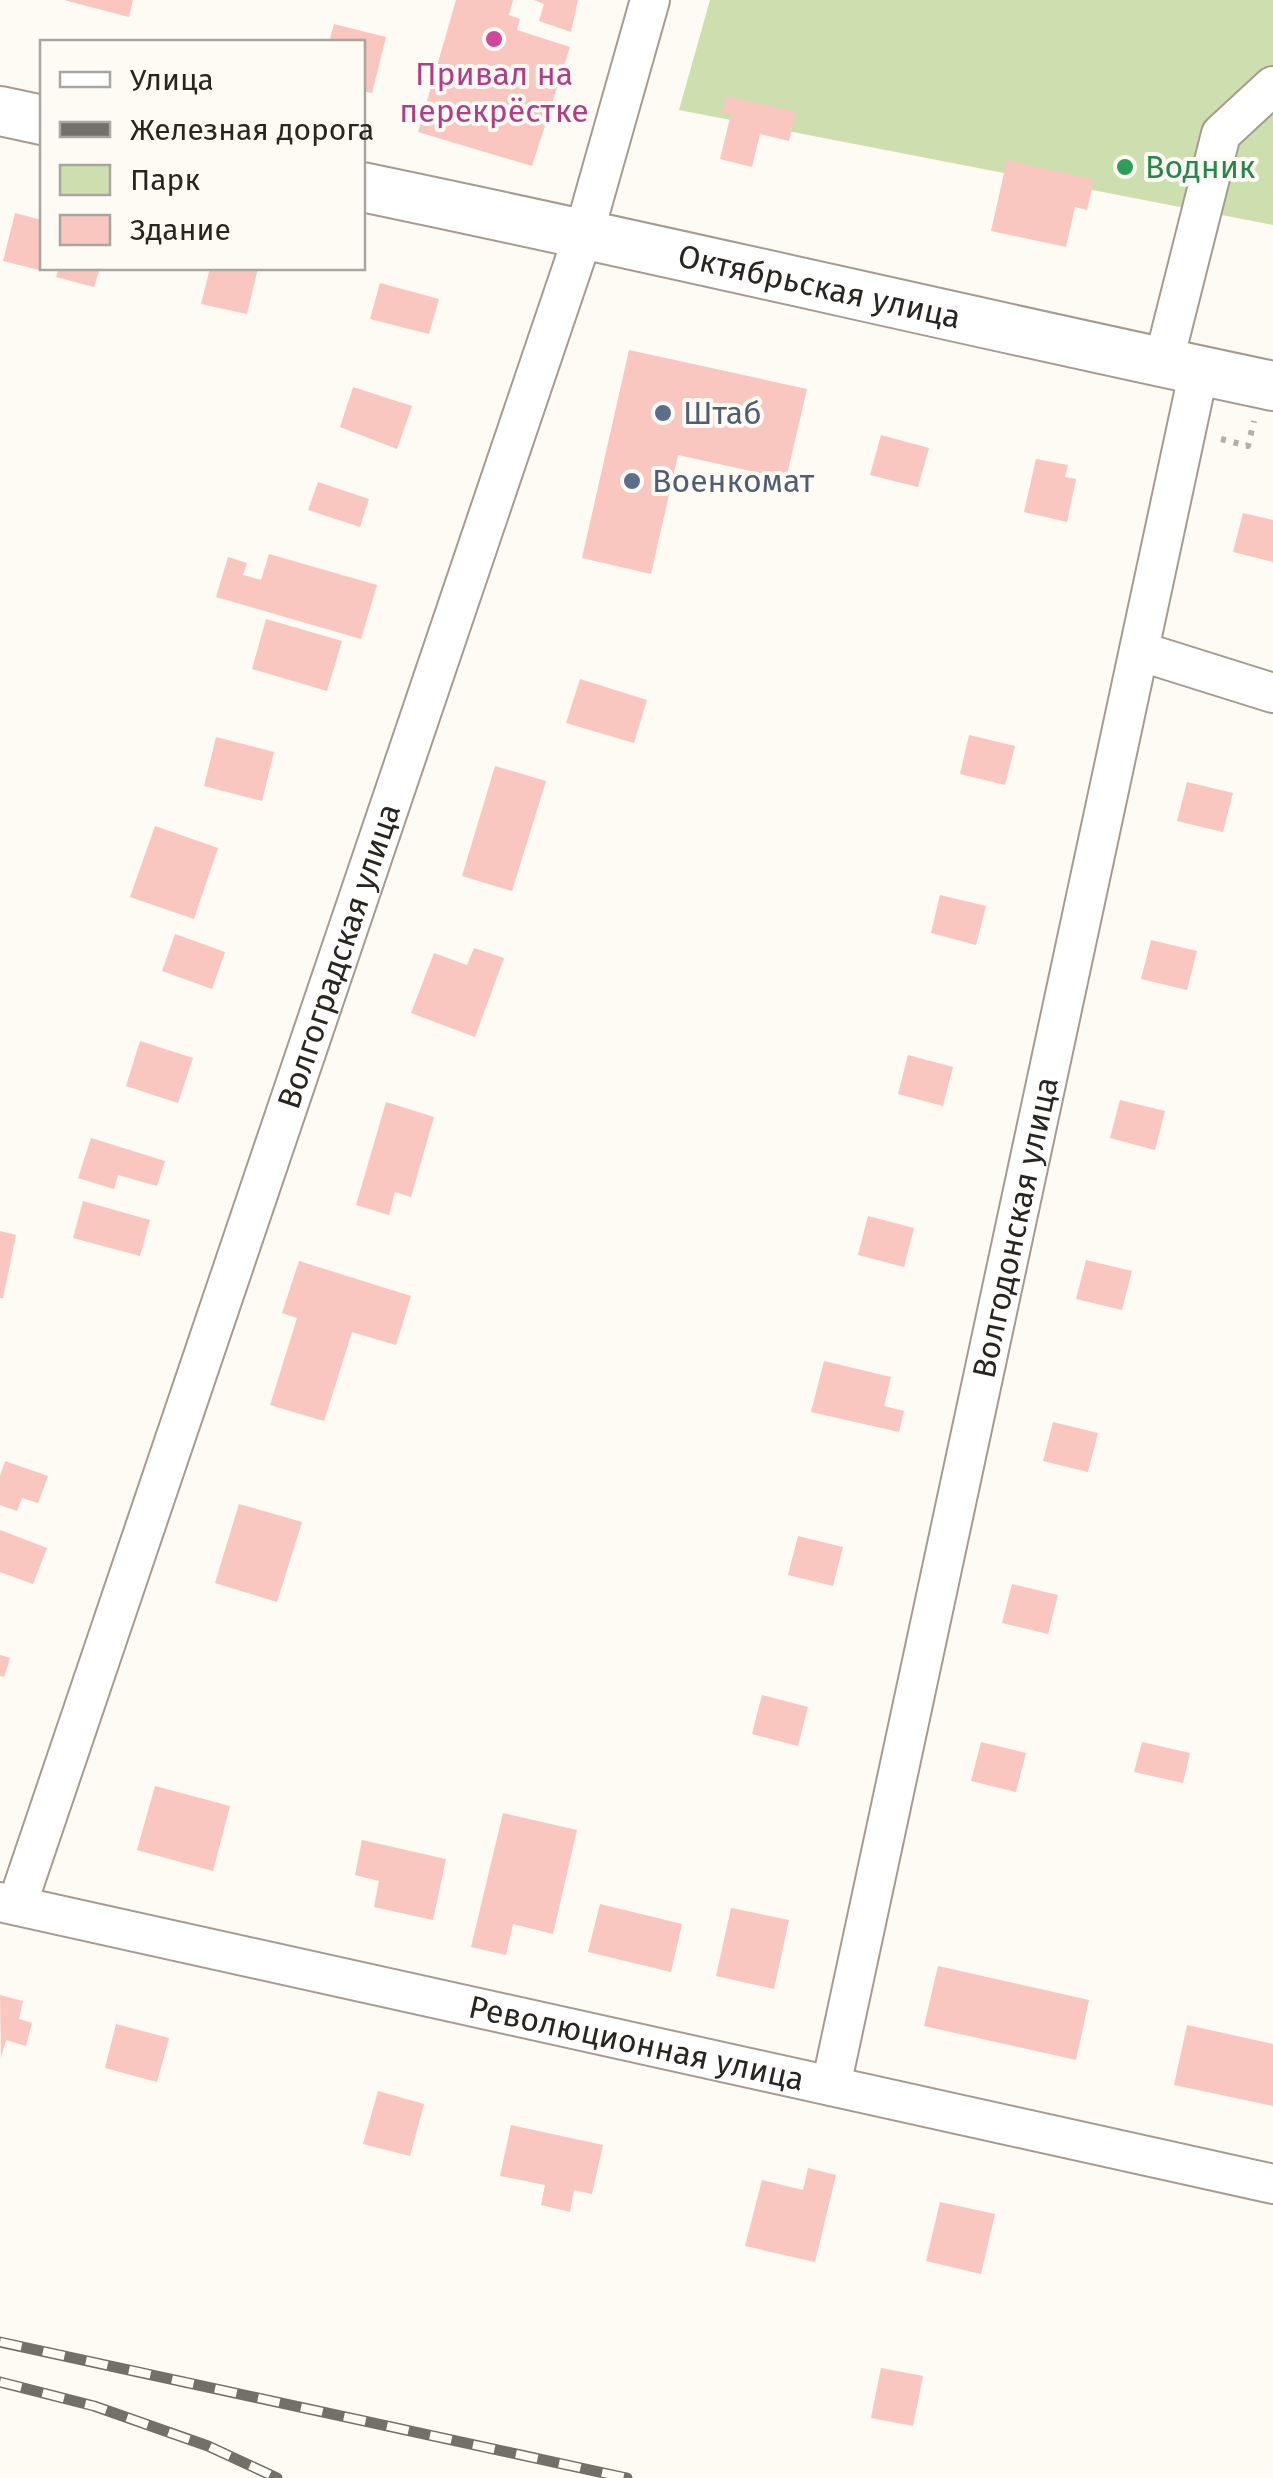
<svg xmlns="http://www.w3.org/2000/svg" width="1273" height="2478" viewBox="0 0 1273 2478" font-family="'Fira Sans',sans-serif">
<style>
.green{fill:#cddfae}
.building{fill:#f9c7c0}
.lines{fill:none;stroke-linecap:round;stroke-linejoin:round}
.minor-casing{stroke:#a59c8f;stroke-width:42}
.major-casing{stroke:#a59c8f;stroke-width:52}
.path{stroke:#b3b0aa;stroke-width:6;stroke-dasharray:5 8;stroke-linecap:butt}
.minor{stroke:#fff;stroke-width:38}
.major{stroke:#fff;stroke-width:48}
.rail-casing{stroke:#73706a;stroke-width:11}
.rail{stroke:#fefaf4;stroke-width:8;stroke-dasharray:22;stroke-linecap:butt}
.hotel-dot{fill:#d1479c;stroke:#fefaf4;stroke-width:4}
.leisure-dot{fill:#2e9e5b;stroke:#fefaf4;stroke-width:4}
.service-dot{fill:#5c6f8a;stroke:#fefaf4;stroke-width:4}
.labels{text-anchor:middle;stroke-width:8;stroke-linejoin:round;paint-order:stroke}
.hotel-label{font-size:32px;fill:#b23c85;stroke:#fefaf4}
.leisure-label{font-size:32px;fill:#27864d;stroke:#fefaf4;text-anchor:start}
.street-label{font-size:32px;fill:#292620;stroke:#fefaf4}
.service-label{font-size:32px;fill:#4e5e75;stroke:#fefaf4;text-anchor:start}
</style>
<rect width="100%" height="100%" fill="#fefaf4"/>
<path class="green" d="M 710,0 L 1273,0 L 1273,225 L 679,110 Z"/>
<path class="building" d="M 64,0 L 133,0 L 129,17 Z
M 456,0 L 513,0 L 509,15 L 520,19 L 517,30 L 570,47 L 532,166 L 418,132 Z
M 578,0 L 571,32 L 539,21 L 544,4 L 534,0 Z
M 334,24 L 386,37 L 372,93 L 362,91 L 362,42 L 329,42 Z
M 726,96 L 796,112 L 789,141 L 760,134 L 752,167 L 720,159 L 731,114 L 722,113 Z
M 1007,160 L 1094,180 L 1087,210 L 1075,207 L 1066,247 L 991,231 Z
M 15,213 L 42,220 L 42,256 L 39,270 L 3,261 Z
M 59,268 L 100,268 L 94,287 L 56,277 Z
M 210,268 L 258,268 L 247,314 L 201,304 Z
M 380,283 L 439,299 L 429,334 L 370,319 Z
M 629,350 L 807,389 L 786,479 L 678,455 L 651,574 L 582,558 Z
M 353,387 L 412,406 L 397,449 L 340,427 Z
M 881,435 L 929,448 L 918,487 L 870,475 Z
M 1036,459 L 1068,465 L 1065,477 L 1076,479 L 1067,522 L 1024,512 Z
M 318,482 L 369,499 L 360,527 L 308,510 Z
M 1243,513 L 1273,520 L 1273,562 L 1233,552 Z
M 269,554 L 377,585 L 361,639 L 216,597 L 228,557 L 247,563 L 243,575 L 261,580 Z
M 266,619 L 342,641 L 327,691 L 252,669 Z
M 580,679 L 647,700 L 634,743 L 566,723 Z
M 969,735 L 1015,746 L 1005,785 L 960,774 Z
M 216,737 L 274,752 L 262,801 L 204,786 Z
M 495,766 L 546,781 L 512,891 L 462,876 Z
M 1187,782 L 1233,793 L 1223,832 L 1177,821 Z
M 155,826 L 218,848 L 194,919 L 130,897 Z
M 940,895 L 986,906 L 976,945 L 931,933 Z
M 175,934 L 225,952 L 212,989 L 162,971 Z
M 1151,940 L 1197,951 L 1187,990 L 1141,979 Z
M 474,948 L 504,958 L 475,1037 L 411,1013 L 434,953 L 467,965 Z
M 140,1041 L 193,1058 L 178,1103 L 126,1086 Z
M 908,1055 L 953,1067 L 943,1106 L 898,1094 Z
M 1120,1100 L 1165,1111 L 1155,1150 L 1110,1138 Z
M 386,1102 L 434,1117 L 411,1197 L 395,1192 L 389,1215 L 356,1205 Z
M 91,1138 L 165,1161 L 157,1186 L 118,1175 L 114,1189 L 78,1178 Z
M 83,1201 L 150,1220 L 140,1256 L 73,1238 Z
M 868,1216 L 914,1228 L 904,1267 L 858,1255 Z
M 0,1231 L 16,1235 L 3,1298 L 0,1298 Z
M 1086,1260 L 1132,1271 L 1122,1310 L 1076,1299 Z
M 299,1261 L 411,1296 L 396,1345 L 352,1332 L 324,1421 L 270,1405 L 297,1318 L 282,1313 Z
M 824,1361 L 891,1377 L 884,1406 L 904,1411 L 899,1432 L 811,1412 Z
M 1053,1422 L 1098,1433 L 1088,1472 L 1043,1461 Z
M 5,1461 L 48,1476 L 38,1503 L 22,1498 L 17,1511 L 0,1505 L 0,1476 Z
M 239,1504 L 302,1522 L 277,1602 L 215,1583 Z
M 0,1530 L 47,1548 L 33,1584 L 0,1572 Z
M 798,1536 L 843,1547 L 833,1586 L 788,1575 Z
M 1012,1584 L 1058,1595 L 1048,1634 L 1002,1623 Z
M 0,1655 L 10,1658 L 4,1677 L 0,1676 Z
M 762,1695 L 808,1707 L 798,1746 L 752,1734 Z
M 981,1742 L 1026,1753 L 1016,1792 L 971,1781 Z
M 1142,1742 L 1190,1753 L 1183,1783 L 1134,1772 Z
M 155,1786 L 230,1806 L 213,1871 L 137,1850 Z
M 503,1813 L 577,1830 L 553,1934 L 513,1924 L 506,1955 L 471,1947 Z
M 362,1840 L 446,1859 L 433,1920 L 374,1907 L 379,1881 L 355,1875 Z
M 600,1904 L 682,1924 L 671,1972 L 588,1952 Z
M 731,1908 L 789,1920 L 774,1989 L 716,1976 Z
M 938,1966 L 1089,2000 L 1076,2060 L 924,2026 Z
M 0,1995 L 23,2001 L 19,2019 L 32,2023 L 26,2046 L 6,2040 L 1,2058 Z
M 116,2024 L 169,2038 L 157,2082 L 105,2068 Z
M 1187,2025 L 1273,2044 L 1273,2106 L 1174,2085 Z
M 378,2091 L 424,2104 L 410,2156 L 363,2144 Z
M 511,2125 L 603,2145 L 592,2194 L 574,2190 L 570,2212 L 541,2205 L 545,2185 L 500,2176 Z
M 808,2168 L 836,2175 L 815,2262 L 745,2246 L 762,2180 L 803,2190 Z
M 940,2202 L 995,2214 L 981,2274 L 926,2261 Z
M 881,2368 L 923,2376 L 913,2426 L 871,2418 Z"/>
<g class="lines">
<defs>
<g id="minor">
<path d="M 1163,364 L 1221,134 L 1273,86"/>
<path d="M 1139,651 L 1273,693"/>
<path id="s1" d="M 0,1902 L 1273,2184"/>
<path id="s2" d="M 17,1905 L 584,233 L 650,0"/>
<path id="s3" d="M 831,2086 L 1199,370"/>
</g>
<g id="major">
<path d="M 0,111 L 42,120"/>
<path id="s4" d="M 362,187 C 667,250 969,322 1273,386"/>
</g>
</defs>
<use href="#minor" class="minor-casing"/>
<use href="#major" class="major-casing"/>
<path class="path" d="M 1221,439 L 1248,446 L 1254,421"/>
<use href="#minor" class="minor"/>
<use href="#major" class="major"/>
<defs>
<path id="rail" d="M 0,2342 L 627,2478
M 0,2382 L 94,2406 L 208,2446 L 277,2478"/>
</defs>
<use href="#rail" class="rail-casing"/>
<use href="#rail" class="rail"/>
</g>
<circle class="hotel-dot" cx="494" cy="39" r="10"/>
<circle class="leisure-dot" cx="1125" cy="167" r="10"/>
<g class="service-dot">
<circle cx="663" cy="413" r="10"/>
<circle cx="632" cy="481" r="10"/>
</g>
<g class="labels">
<g class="hotel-label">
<text x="494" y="85">Привал на<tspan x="494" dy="37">перекрёстке</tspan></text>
</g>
<g class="leisure-label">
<text x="1145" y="178">Водник</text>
</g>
<g class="street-label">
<text dy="11" stroke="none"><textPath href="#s4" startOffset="468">Октябрьская улица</textPath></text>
<text dy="11" stroke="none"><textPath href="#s2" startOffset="1002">Волгоградская улица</textPath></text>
<text dy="11" stroke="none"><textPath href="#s3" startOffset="878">Волгодонская улица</textPath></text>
<text dy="11" stroke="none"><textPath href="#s1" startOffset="652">Революционная улица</textPath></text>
</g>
<g class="service-label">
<text x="683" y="424">Штаб</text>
<text x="652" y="492">Военкомат</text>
</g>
</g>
<rect x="40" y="40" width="325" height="230" fill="#fefaf4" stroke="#a9a59f" stroke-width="2.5"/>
<rect x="60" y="72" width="50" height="15" fill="#ffffff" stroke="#a9a59f" stroke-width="2.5"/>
<text x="130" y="90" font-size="30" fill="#292620">Улица</text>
<rect x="60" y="122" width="50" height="15" fill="#73706a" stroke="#a9a59f" stroke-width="2.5"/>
<text x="130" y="140" font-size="30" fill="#292620">Железная дорога</text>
<rect x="60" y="165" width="50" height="30" fill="#cddfae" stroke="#a9a59f" stroke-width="2.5"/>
<text x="130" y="190" font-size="30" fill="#292620">Парк</text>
<rect x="60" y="215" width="50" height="30" fill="#f9c7c0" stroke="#a9a59f" stroke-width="2.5"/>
<text x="130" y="240" font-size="30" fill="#292620">Здание</text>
</svg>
